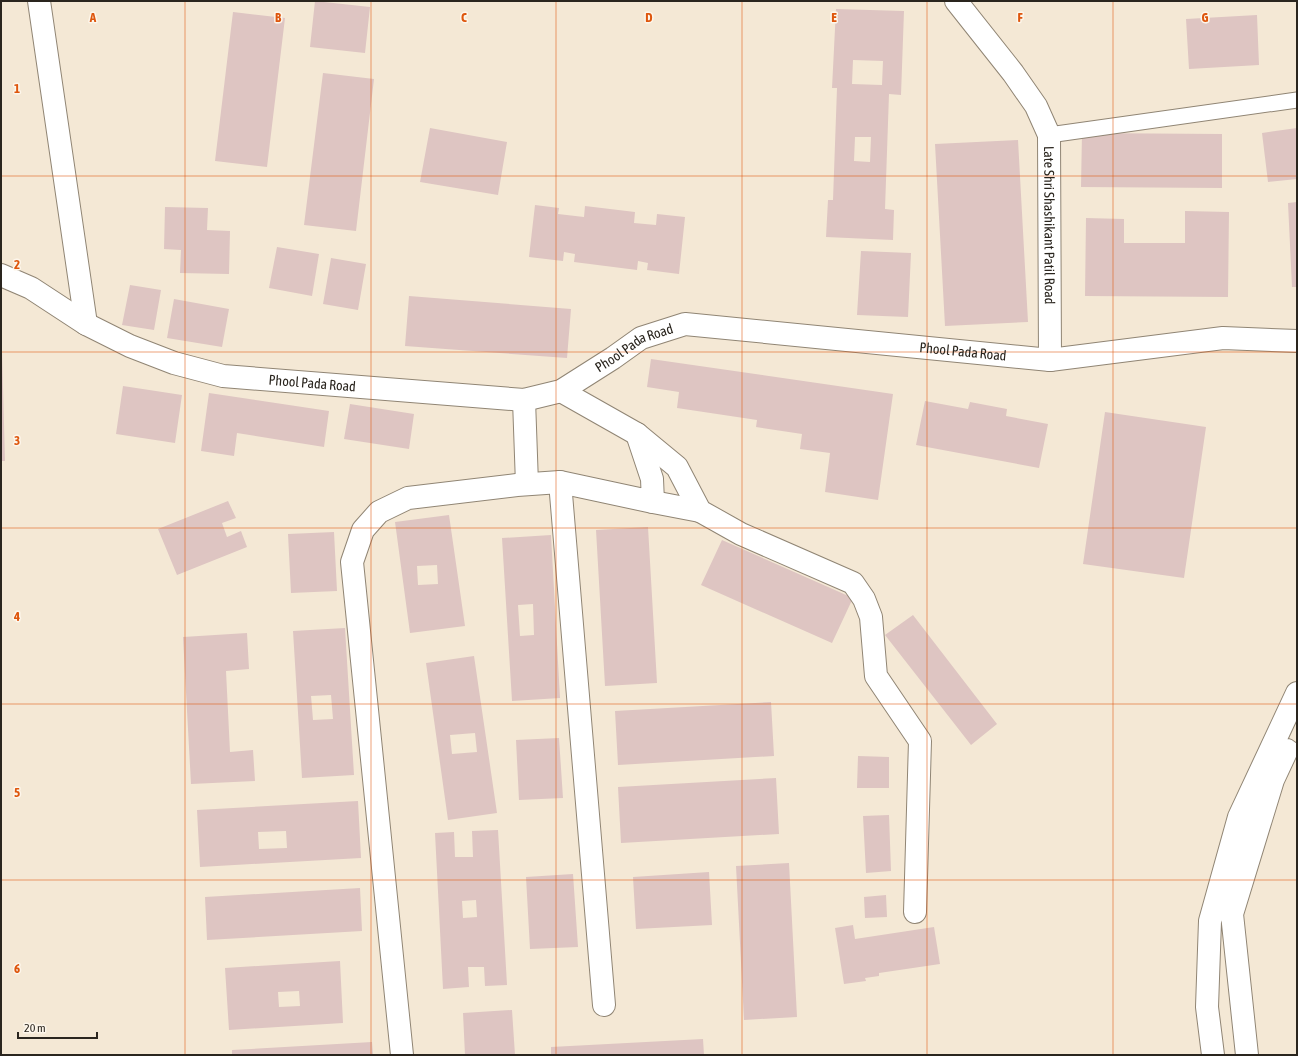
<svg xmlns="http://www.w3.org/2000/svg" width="1298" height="1056" viewBox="0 0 1298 1056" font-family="'Asap Condensed',sans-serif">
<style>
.building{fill:#dec5c2;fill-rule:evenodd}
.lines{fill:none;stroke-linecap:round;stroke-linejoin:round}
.service-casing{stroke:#908574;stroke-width:17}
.minor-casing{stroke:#908574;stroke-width:24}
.tertiary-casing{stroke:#908574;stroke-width:24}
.secondary-casing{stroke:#908574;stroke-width:24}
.service{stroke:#fff;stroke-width:15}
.minor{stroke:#fff;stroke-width:22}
.tertiary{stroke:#fff;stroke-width:22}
.secondary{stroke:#fff;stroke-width:22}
.grid{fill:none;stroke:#de560d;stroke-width:1;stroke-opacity:0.55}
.labels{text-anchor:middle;stroke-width:3;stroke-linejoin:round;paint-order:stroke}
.street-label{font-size:14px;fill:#2a251e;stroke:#fdf6eb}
.grid-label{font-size:13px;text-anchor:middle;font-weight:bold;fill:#de560d;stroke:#fdf6eb;stroke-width:3;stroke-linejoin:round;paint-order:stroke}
</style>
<rect width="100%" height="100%" fill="#f4e8d5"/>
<path class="building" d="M 315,1 L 370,7 L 365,53 L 310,47 Z
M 836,9 L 904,11 L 901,95 L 889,94 L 885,209 L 894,210 L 893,240 L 826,237 L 828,200 L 833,200 L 837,88 L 832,88 ZM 853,60 L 883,61 L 882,85 L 852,84 ZM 855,137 L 871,137 L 870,162 L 854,161 Z
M 233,12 L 285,18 L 267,167 L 215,161 Z
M 1257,15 L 1259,65 L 1189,69 L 1186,19 Z
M 323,73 L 374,79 L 356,231 L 304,225 Z
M 430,128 L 507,142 L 498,195 L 420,182 Z
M 1297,128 L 1297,179 L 1268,182 L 1262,133 Z
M 1082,133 L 1222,134 L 1222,188 L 1081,187 Z
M 1018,140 L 1028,322 L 945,326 L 935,144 Z
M 1297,202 L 1297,287 L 1292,287 L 1288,203 Z
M 535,205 L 559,208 L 558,214 L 584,217 L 585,206 L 635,212 L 634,223 L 656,225 L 657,214 L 685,217 L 679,274 L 647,270 L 648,263 L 638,261 L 637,270 L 574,262 L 575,254 L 564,252 L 563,261 L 529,257 Z
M 165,207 L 208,208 L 207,230 L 230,231 L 229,274 L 180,273 L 181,250 L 164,249 Z
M 1185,211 L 1229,212 L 1228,297 L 1085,296 L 1086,218 L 1124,219 L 1124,243 L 1185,243 Z
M 277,247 L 319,254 L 312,296 L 269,288 Z
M 861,251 L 911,253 L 908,317 L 857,315 Z
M 331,258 L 366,264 L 358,310 L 323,304 Z
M 130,285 L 161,290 L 154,330 L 122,325 Z
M 409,296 L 571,309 L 567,358 L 405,346 Z
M 174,299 L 229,309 L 222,347 L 167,338 Z
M 1,350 L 2,350 L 5,461 L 1,461 Z
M 651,359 L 893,394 L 878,500 L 825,492 L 830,453 L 800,449 L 802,434 L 756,427 L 757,420 L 677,408 L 679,392 L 647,387 Z
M 123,386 L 182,395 L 175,443 L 116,434 Z
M 209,393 L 329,411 L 324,447 L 237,433 L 234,456 L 201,451 Z
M 925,401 L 968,409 L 970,402 L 1007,409 L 1006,416 L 1048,424 L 1039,468 L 916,445 Z
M 350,404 L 414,414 L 409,449 L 344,439 Z
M 1105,412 L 1206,427 L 1184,578 L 1083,564 Z
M 228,501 L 236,518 L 222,523 L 227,537 L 241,531 L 247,547 L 177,575 L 158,529 Z
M 449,515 L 465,626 L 410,633 L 395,522 ZM 437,565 L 438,584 L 418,585 L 417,566 Z
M 648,527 L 657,683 L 605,686 L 596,530 Z
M 334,532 L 337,591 L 291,593 L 288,534 Z
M 551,535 L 560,698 L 512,701 L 502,538 ZM 533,604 L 534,635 L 520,636 L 518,605 Z
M 722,540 L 853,598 L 832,643 L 701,585 Z
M 913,615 L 997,724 L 971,745 L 885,635 Z
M 345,628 L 354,775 L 302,778 L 293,631 ZM 331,695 L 333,719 L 313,720 L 311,696 Z
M 247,633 L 249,669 L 226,671 L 230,752 L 253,750 L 255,781 L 191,784 L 183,637 Z
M 474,656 L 497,813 L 448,820 L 426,663 ZM 475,733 L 477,752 L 452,754 L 450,735 Z
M 771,702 L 774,756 L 618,765 L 615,711 Z
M 559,738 L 563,798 L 519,800 L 516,740 Z
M 858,756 L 889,757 L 889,788 L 857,788 Z
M 776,778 L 779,834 L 621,843 L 618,787 Z
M 358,801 L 361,858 L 200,867 L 197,810 ZM 286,831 L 287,848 L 259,849 L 258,832 Z
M 889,815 L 891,871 L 866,873 L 863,816 Z
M 498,830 L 507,985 L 485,986 L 484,967 L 468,967 L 469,987 L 443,989 L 435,833 L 454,832 L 455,857 L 473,857 L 472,831 ZM 476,900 L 477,917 L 463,918 L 462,901 Z
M 789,863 L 797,1017 L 744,1020 L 736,866 Z
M 709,872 L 712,925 L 636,929 L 633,877 Z
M 573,874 L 578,947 L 530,949 L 526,877 Z
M 360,888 L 362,931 L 207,940 L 205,897 Z
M 886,895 L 887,917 L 865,918 L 864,897 Z
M 853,925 L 855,939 L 934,927 L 940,964 L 879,973 L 879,976 L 865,978 L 866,981 L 844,984 L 835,928 Z
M 340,961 L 343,1023 L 229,1030 L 225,968 ZM 299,991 L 300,1006 L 279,1007 L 278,992 Z
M 512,1010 L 515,1055 L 465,1055 L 463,1013 Z
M 703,1039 L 704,1055 L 551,1055 L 551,1047 Z
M 372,1042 L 373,1055 L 232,1055 L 232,1050 Z"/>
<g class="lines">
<defs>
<path id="service" d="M 1049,135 L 1297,100"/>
<g id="minor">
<path d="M 39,1 L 86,324"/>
<path id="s1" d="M 956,1 L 1013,73 L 1036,106 L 1049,135 L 1050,360"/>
<path d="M 561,391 L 637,434 L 677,467 L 700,511 L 741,534 L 853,583 L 864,599 L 871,617 L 876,676 L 920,741 L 915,912"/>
<path d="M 524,400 L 527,484"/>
<path d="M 560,482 L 604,1005"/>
<path d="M 653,502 L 700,511"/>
<path d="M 402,1055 L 352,562 L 363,530 L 379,512 L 408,498 L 517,485 L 560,482 L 653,502 L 652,479 L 637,434"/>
</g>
<g id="tertiary">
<path id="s2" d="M 1,275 L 31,288 L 86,324 L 130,346 L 174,363 L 223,376 L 524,400 L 561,391 L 613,358 L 641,338 L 685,324 L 1050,360 L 1223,338 L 1297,341"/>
</g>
<path id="secondary" d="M 1213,1055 L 1207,1007 L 1210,921 L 1239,817 L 1297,693
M 1247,1055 L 1232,914 L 1273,780 L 1287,750"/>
</defs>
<use href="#service" class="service-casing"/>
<use href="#minor" class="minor-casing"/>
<use href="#tertiary" class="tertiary-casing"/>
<use href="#secondary" class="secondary-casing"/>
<use href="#service" class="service"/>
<use href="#minor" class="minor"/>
<use href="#tertiary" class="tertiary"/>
<use href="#secondary" class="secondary"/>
</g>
<path class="grid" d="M 185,1 L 185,1055M 371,1 L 371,1055M 556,1 L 556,1055M 742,1 L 742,1055M 927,1 L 927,1055M 1113,1 L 1113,1055M 1,176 L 1297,176M 1,352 L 1297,352M 1,528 L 1297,528M 1,704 L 1297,704M 1,880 L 1297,880"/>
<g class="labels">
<g class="street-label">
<text dy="5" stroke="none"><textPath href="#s1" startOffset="254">Late Shri Shashikant Patil Road</textPath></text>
<text dy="5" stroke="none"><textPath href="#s2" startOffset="671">Phool Pada Road</textPath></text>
<text dy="5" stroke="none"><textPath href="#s2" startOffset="1007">Phool Pada Road</textPath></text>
<text dy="5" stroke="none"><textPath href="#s2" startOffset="335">Phool Pada Road</textPath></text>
</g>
</g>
<g class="grid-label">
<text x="93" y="22">A</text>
<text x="278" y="22">B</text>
<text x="464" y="22">C</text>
<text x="649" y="22">D</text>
<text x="834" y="22">E</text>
<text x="1020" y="22">F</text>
<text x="1205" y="22">G</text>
<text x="17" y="93">1</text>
<text x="17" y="269">2</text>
<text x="17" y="445">3</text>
<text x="17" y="621">4</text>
<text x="17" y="797">5</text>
<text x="17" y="973">6</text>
</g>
<rect width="1298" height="1056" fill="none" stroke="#2a251e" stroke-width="4"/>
<path d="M18 1032v6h79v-6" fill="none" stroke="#2a251e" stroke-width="2"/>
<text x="24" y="1032" font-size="12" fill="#2a251e" stroke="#fdf6eb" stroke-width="3" paint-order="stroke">20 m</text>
</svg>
